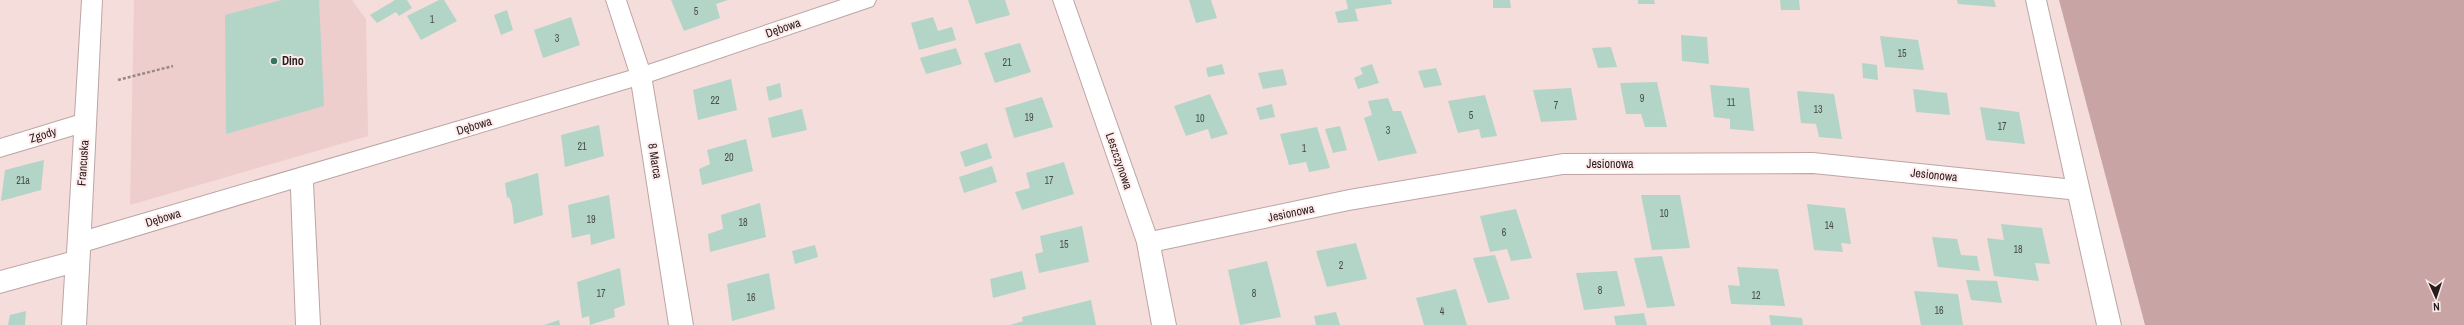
<svg xmlns="http://www.w3.org/2000/svg" width="2464" height="325" viewBox="0 0 2464 325" font-family="'Archivo Narrow',sans-serif">
<style>
.built{fill:#eecdcd}
.forest{fill:#c8a5a4}
.building{fill:#b2d5c7}
.lines{fill:none;stroke-linecap:round;stroke-linejoin:round}
.minor-casing{stroke:#bca5a4;stroke-width:2}
.path{stroke:#998887;stroke-width:2.5;stroke-dasharray:3 2;stroke-linecap:butt}
.minor{fill:#fff;fill-rule:evenodd}
.poi-dot{fill:#377561;stroke:#ffebeb;stroke-width:1.5}
.labels{text-anchor:middle;stroke-width:4;stroke-linejoin:round;paint-order:stroke}
.number-label{font-size:10px;fill:#494c48}
.street-label{font-size:12px;fill:#261e1d;stroke:#ffebeb}
.poi-label{font-size:12px;font-weight:bold;fill:#261e1d;stroke:#ffebeb;text-anchor:start}
</style>
<rect width="100%" height="100%" fill="#f5dddc"/>
<path class="built" d="M 134,0 L 352,0 L 366,19 L 368,136 L 130,205 Z"/>
<path class="forest" d="M 2059,0 L 2464,0 L 2464,325 L 2145,325 Z"/>
<path class="building" d="M 282,0 L 319,0 L 324,106 L 226,134 L 225,15 Z
M 395,0 L 407,0 L 412,8 L 399,16 L 396,12 L 377,23 L 370,15 Z
M 439,0 L 444,0 L 457,21 L 421,40 L 407,16 Z
M 671,0 L 728,0 L 716,4 L 720,18 L 684,31 Z
M 968,0 L 1005,0 L 1010,15 L 976,24 Z
M 1189,0 L 1211,0 L 1217,18 L 1196,23 Z
M 1346,0 L 1391,0 L 1392,4 L 1355,9 L 1358,21 L 1338,23 L 1335,12 L 1348,9 Z
M 1493,0 L 1510,0 L 1511,8 L 1493,8 Z
M 1638,0 L 1654,0 L 1655,4 L 1638,4 Z
M 1780,0 L 1799,0 L 1800,10 L 1781,10 Z
M 1957,0 L 1994,0 L 1996,7 L 1958,4 Z
M 507,10 L 513,30 L 501,35 L 494,15 Z
M 571,17 L 580,45 L 543,58 L 534,30 Z
M 933,17 L 938,31 L 952,27 L 956,40 L 919,50 L 911,23 Z
M 1681,35 L 1707,37 L 1709,64 L 1682,61 Z
M 1880,36 L 1918,40 L 1924,70 L 1885,67 Z
M 1020,43 L 1031,72 L 995,83 L 984,53 Z
M 1611,47 L 1617,67 L 1598,68 L 1592,48 Z
M 956,48 L 962,64 L 926,74 L 920,58 Z
M 1862,63 L 1877,65 L 1878,80 L 1863,78 Z
M 1222,64 L 1225,74 L 1208,77 L 1206,68 Z
M 1372,64 L 1379,83 L 1358,89 L 1354,78 L 1363,74 L 1360,68 Z
M 1436,68 L 1442,85 L 1424,88 L 1418,71 Z
M 1283,69 L 1287,85 L 1263,89 L 1258,73 Z
M 731,79 L 737,110 L 698,120 L 693,90 Z
M 1657,82 L 1667,127 L 1645,127 L 1641,114 L 1626,114 L 1620,83 Z
M 780,83 L 782,97 L 769,101 L 766,87 Z
M 1710,85 L 1749,88 L 1754,131 L 1730,129 L 1730,119 L 1714,117 Z
M 1571,88 L 1577,120 L 1541,122 L 1533,90 Z
M 1913,89 L 1947,93 L 1950,115 L 1916,112 Z
M 1797,91 L 1834,94 L 1842,139 L 1819,137 L 1816,124 L 1801,123 Z
M 1210,94 L 1228,134 L 1211,139 L 1208,129 L 1186,136 L 1174,106 Z
M 1485,95 L 1497,136 L 1481,138 L 1479,129 L 1458,133 L 1448,101 Z
M 1042,97 L 1053,127 L 1014,138 L 1005,108 Z
M 1388,98 L 1393,111 L 1401,111 L 1417,153 L 1378,161 L 1364,118 L 1372,115 L 1368,101 Z
M 1272,104 L 1275,117 L 1260,120 L 1256,108 Z
M 1980,107 L 2019,112 L 2025,144 L 1986,140 Z
M 802,109 L 807,130 L 772,138 L 768,118 Z
M 599,125 L 604,156 L 565,167 L 561,135 Z
M 1340,126 L 1347,150 L 1333,153 L 1325,129 Z
M 1317,127 L 1330,168 L 1309,172 L 1306,162 L 1289,165 L 1280,134 Z
M 746,139 L 753,171 L 702,185 L 699,169 L 710,164 L 707,150 Z
M 987,143 L 992,158 L 965,167 L 960,152 Z
M 44,160 L 41,190 L 1,201 L 5,170 Z
M 1064,162 L 1074,194 L 1022,210 L 1015,192 L 1030,188 L 1026,173 Z
M 992,166 L 997,182 L 964,193 L 959,177 Z
M 538,173 L 543,215 L 514,224 L 512,205 L 509,197 L 507,198 L 505,183 Z
M 609,195 L 615,238 L 591,245 L 590,234 L 572,238 L 568,205 Z
M 1641,195 L 1680,195 L 1690,248 L 1652,250 Z
M 760,203 L 766,237 L 710,252 L 708,234 L 723,229 L 721,215 Z
M 1807,204 L 1845,208 L 1851,244 L 1841,243 L 1843,252 L 1814,250 Z
M 1516,209 L 1532,258 L 1511,261 L 1507,249 L 1490,252 L 1480,216 Z
M 2001,224 L 2042,228 L 2050,264 L 2035,263 L 2039,281 L 1994,276 L 1987,238 L 2004,240 Z
M 1082,226 L 1089,262 L 1039,273 L 1035,254 L 1043,252 L 1040,236 Z
M 1932,237 L 1957,239 L 1961,255 L 1977,256 L 1980,271 L 1938,267 Z
M 1356,243 L 1367,279 L 1327,287 L 1316,251 Z
M 815,245 L 818,257 L 795,264 L 792,251 Z
M 1495,255 L 1510,299 L 1488,303 L 1473,258 Z
M 1662,256 L 1675,306 L 1647,308 L 1634,258 Z
M 1267,261 L 1281,317 L 1240,325 L 1228,270 Z
M 1737,267 L 1778,269 L 1785,306 L 1731,304 L 1728,285 L 1740,286 Z
M 620,268 L 625,305 L 614,309 L 615,317 L 590,325 L 589,316 L 582,318 L 577,282 Z
M 1022,271 L 1026,289 L 993,298 L 990,279 Z
M 1617,271 L 1625,306 L 1584,310 L 1576,273 Z
M 769,273 L 775,309 L 732,321 L 727,284 Z
M 1966,280 L 1997,281 L 2002,303 L 1971,300 Z
M 1456,289 L 1467,325 L 1424,325 L 1416,298 Z
M 1914,291 L 1958,294 L 1963,325 L 1921,325 Z
M 1091,300 L 1096,325 L 1010,325 L 1023,321 L 1022,317 Z
M 26,311 L 25,325 L 8,325 L 10,315 Z
M 1336,312 L 1340,325 L 1316,325 L 1314,316 Z
M 1644,313 L 1647,325 L 1616,325 L 1614,316 Z
M 1769,315 L 1802,318 L 1803,325 L 1771,325 Z
M 559,320 L 560,325 L 544,325 Z"/>
<g class="lines">
<defs>
<path id="minor" d="M 82,0 L 102,0 L 91,229 L 629,71 L 606,0 L 626,0 L 648,65 L 841,0 L 876,0 L 873,6 L 652,81 L 693,325 L 669,325 L 632,87 L 313,183 L 320,325 L 296,325 L 291,189 L 90,250 L 86,325 L 62,325 L 65,275 L 0,293 L 0,271 L 67,253 L 74,135 L 0,157 L 0,139 L 75,116 Z
M 1053,0 L 1073,0 L 1155,231 L 1349,190 L 1563,154 L 1813,153 L 2065,179 L 2026,0 L 2046,0 L 2121,325 L 2097,325 L 2069,199 L 1813,173 L 1563,174 L 1349,210 L 1161,250 L 1176,325 L 1152,325 L 1137,243 Z"/>
</defs>
<use href="#minor" class="minor-casing"/>
<path class="path" d="M 118,80 L 173,66"/>
<use href="#minor" class="minor"/>
</g>
<circle class="poi-dot" cx="274" cy="61" r="4"/>
<g class="labels">
<g class="number-label">
<text x="696" y="15">5</text>
<text x="432" y="23">1</text>
<text x="557" y="42">3</text>
<text x="1902" y="57">15</text>
<text x="1007" y="66">21</text>
<text x="1642" y="102">9</text>
<text x="715" y="104">22</text>
<text x="1731" y="106">11</text>
<text x="1556" y="109">7</text>
<text x="1818" y="113">13</text>
<text x="1471" y="119">5</text>
<text x="1029" y="121">19</text>
<text x="1200" y="122">10</text>
<text x="2002" y="130">17</text>
<text x="1388" y="134">3</text>
<text x="582" y="150">21</text>
<text x="1304" y="152">1</text>
<text x="729" y="161">20</text>
<text x="23" y="184">21a</text>
<text x="1049" y="184">17</text>
<text x="1664" y="217">10</text>
<text x="591" y="223">19</text>
<text x="743" y="226">18</text>
<text x="1829" y="229">14</text>
<text x="1504" y="236">6</text>
<text x="1064" y="248">15</text>
<text x="2018" y="253">18</text>
<text x="1341" y="269">2</text>
<text x="1600" y="294">8</text>
<text x="601" y="297">17</text>
<text x="1254" y="297">8</text>
<text x="1756" y="299">12</text>
<text x="751" y="301">16</text>
<text x="1939" y="314">16</text>
<text x="1442" y="315">4</text>
</g>
<g class="street-label">
<text transform="translate(783 28) rotate(-19)" y="4">Dębowa</text>
<text transform="translate(474 126) rotate(-17)" y="4">Dębowa</text>
<text transform="translate(43 135) rotate(-17)" y="4">Zgody</text>
<text transform="translate(655 161) rotate(81)" y="4">8 Marca</text>
<text transform="translate(1119 161) rotate(71)" y="4">Leszczynowa</text>
<text transform="translate(83 163) rotate(-86)" y="4">Francuska</text>
<text x="1610" y="168">Jesionowa</text>
<text transform="translate(1934 175) rotate(6)" y="4">Jesionowa</text>
<text transform="translate(1291 213) rotate(-12)" y="4">Jesionowa</text>
<text transform="translate(163 218) rotate(-17)" y="4">Dębowa</text>
</g>
<g class="poi-label">
<text x="282" y="65">Dino</text>
</g>
</g>
<g transform="translate(2436 297) rotate(177)" stroke="#ffebeb" stroke-width="3" paint-order="stroke">
<path d="M0-3L7 15L0 10L-7 15Z" fill="#261e1d"/>
<text y="-6" font-size="11" font-weight="bold" text-anchor="middle" fill="#261e1d">N</text>
</g>
</svg>
